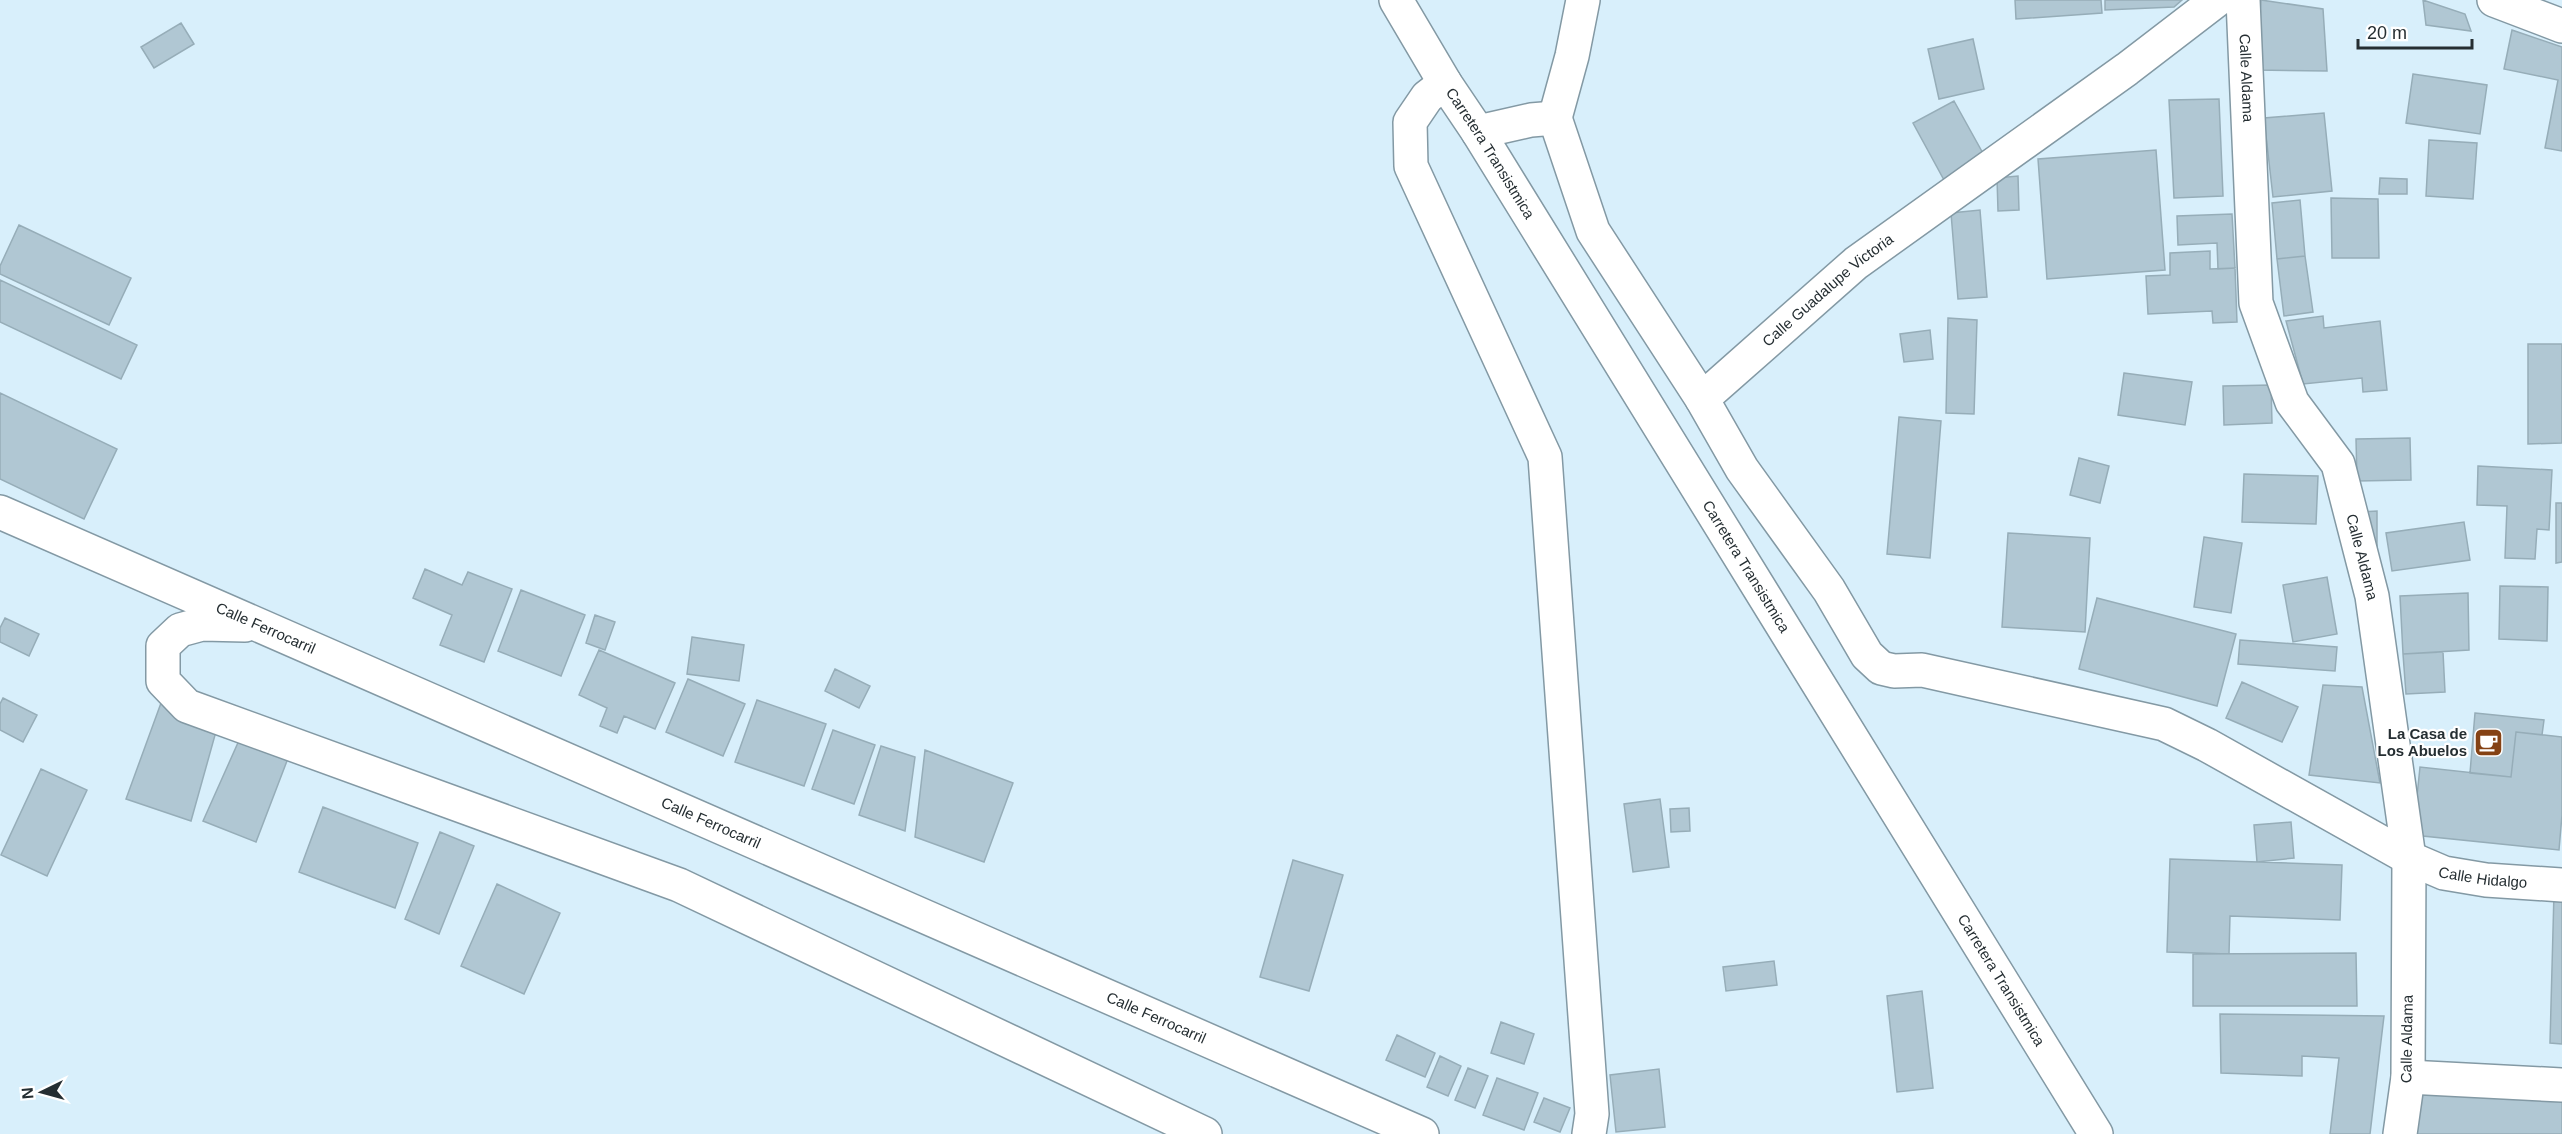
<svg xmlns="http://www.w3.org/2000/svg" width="2562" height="1134" viewBox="0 0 2562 1134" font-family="Helvetica,sans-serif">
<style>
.building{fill:#b0c7d3;stroke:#96adb8;stroke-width:1.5}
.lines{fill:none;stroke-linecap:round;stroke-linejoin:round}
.minor-casing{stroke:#8399a4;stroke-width:36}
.major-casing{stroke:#8399a4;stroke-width:36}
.minor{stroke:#fff;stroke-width:33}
.major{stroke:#fff;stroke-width:33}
.labels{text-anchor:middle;stroke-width:4.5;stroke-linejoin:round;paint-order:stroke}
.street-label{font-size:15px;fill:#252e32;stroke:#fff}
.poi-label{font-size:15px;font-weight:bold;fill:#252e32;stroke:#fff;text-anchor:end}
</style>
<rect width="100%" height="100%" fill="#d8effb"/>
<path class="building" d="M 2015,0 L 2101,0 L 2102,13 L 2016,19 Z
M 2105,0 L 2182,0 L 2174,7 L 2105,10 Z
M 2261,0 L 2323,9 L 2327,71 L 2255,70 Z
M 2423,0 L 2465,14 L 2471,31 L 2426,25 Z
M 181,23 L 194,44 L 154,68 L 141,47 Z
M 2512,30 L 2562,47 L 2562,151 L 2545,148 L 2558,80 L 2504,69 Z
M 1973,39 L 1984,89 L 1939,99 L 1928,49 Z
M 2413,74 L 2487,85 L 2480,134 L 2406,123 Z
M 2219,99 L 2223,196 L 2174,198 L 2169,100 Z
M 1954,101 L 1985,157 L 1944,180 L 1913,123 Z
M 2324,113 L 2332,191 L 2273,197 L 2264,118 Z
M 2429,140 L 2477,143 L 2473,199 L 2426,196 Z
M 2156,150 L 2165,270 L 2047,279 L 2038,159 Z
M 2018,176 L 2019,210 L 1998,211 L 1997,178 Z
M 2380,178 L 2407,179 L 2407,194 L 2379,194 Z
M 2331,198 L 2378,199 L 2379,258 L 2332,258 Z
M 2300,200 L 2305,256 L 2277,259 L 2272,203 Z
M 1980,210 L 1987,297 L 1958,299 L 1951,213 Z
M 2232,214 L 2235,268 L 2218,269 L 2217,243 L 2178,245 L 2177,216 Z
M 19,225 L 131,278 L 109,325 L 0,274 L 0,266 Z
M 2210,251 L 2210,269 L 2235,268 L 2237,322 L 2213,323 L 2212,311 L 2148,314 L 2146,276 L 2170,275 L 2170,253 Z
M 2305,256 L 2313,312 L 2284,316 L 2277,259 Z
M 0,280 L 137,345 L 121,379 L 0,322 Z
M 2323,316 L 2324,328 L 2380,321 L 2387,390 L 2363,392 L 2362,378 L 2303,384 L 2286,321 Z
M 1948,318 L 1977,320 L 1974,414 L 1946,413 Z
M 1930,330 L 1933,359 L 1904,362 L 1900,334 Z
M 2528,344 L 2562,344 L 2562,443 L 2528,444 Z
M 2124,373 L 2192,382 L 2185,425 L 2118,415 Z
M 2271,385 L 2272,423 L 2224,425 L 2223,386 Z
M 0,393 L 117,449 L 84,519 L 0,479 Z
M 1899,417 L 1941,421 L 1930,558 L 1887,554 Z
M 2410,438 L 2411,480 L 2357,481 L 2356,439 Z
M 2079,458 L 2109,466 L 2100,503 L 2070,495 Z
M 2478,466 L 2552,470 L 2549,530 L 2537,529 L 2535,559 L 2505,558 L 2507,506 L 2477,505 Z
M 2244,474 L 2318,476 L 2316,524 L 2242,522 Z
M 2556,503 L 2562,503 L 2562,562 L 2556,563 Z
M 2377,511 L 2377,552 L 2361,512 Z
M 2464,522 L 2470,560 L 2392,571 L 2386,533 Z
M 2008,533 L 2090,538 L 2085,632 L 2002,627 Z
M 2204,537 L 2242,543 L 2231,613 L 2194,607 Z
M 425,569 L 462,585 L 468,572 L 512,589 L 484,662 L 440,645 L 452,615 L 413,598 Z
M 2327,577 L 2337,634 L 2293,642 L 2283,585 Z
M 2500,586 L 2548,587 L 2547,641 L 2499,639 Z
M 521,590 L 585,615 L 561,676 L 498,651 Z
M 2468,593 L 2469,650 L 2403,654 L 2400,596 Z
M 2097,598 L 2236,634 L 2217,706 L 2079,669 Z
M 595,615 L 615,622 L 605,650 L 586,643 Z
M 5,618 L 39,634 L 29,656 L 0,642 L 0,628 Z
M 692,637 L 744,645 L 739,681 L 687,674 Z
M 2240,640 L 2337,647 L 2335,671 L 2238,664 Z
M 599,650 L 675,683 L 655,729 L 624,716 L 617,733 L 600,726 L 607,708 L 579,695 Z
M 2443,652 L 2445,692 L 2406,694 L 2403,654 Z
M 835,669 L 870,686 L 859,708 L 825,691 Z
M 688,679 L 745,704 L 723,756 L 666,732 Z
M 2242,682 L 2298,707 L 2282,742 L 2226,718 Z
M 2323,685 L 2362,687 L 2380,783 L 2309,775 Z
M 3,698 L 37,715 L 23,742 L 0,730 L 0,704 Z
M 757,700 L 826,724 L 804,786 L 735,762 Z
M 161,703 L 217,728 L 191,821 L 126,799 Z
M 2475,713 L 2544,720 L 2542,735 L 2516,732 L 2511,777 L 2470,773 Z
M 833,730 L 875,745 L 854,804 L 812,789 Z
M 2516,732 L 2562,737 L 2562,815 L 2559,850 L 2413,835 L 2420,767 L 2511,777 Z
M 241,736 L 290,753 L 256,842 L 203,821 Z
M 881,746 L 915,757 L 905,831 L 859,815 Z
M 925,750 L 1013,783 L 984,862 L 915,837 Z
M 41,769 L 87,790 L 47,876 L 1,855 Z
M 1660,799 L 1669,867 L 1633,872 L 1624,804 Z
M 323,807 L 418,843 L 395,908 L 299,872 Z
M 1689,808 L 1690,831 L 1671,832 L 1670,809 Z
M 2291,822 L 2294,858 L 2257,862 L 2254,825 Z
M 440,832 L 474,846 L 439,934 L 405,919 Z
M 2170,859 L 2342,865 L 2340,920 L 2230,916 L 2229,954 L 2167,952 Z
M 1293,860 L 1343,875 L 1309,991 L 1260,977 Z
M 497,884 L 560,913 L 524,994 L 461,966 Z
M 2554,893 L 2562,894 L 2562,1044 L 2550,1043 Z
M 2356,953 L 2357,1006 L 2193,1006 L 2193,954 Z
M 1774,961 L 1777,985 L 1726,991 L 1723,967 Z
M 1922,991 L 1933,1088 L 1897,1092 L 1887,996 Z
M 2220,1014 L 2384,1016 L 2370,1134 L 2330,1134 L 2339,1058 L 2302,1056 L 2302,1076 L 2221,1073 Z
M 1501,1022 L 1534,1034 L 1524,1064 L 1491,1053 Z
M 1397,1035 L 1435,1053 L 1425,1077 L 1386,1060 Z
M 1440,1056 L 1461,1066 L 1448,1096 L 1427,1087 Z
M 1468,1068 L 1488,1076 L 1475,1108 L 1455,1100 Z
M 1659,1069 L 1665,1127 L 1616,1132 L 1610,1075 Z
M 1497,1078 L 1538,1093 L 1524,1130 L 1483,1115 Z
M 2420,1084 L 2562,1100 L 2562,1134 L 2415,1134 Z
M 1544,1098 L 1570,1108 L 1560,1132 L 1534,1122 Z"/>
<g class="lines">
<defs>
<g id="minor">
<path id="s1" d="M 2243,0 L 2256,303 L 2292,402 L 2338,464 L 2372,596 L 2409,858 L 2408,1077 L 2400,1134"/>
<path d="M 2494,0 L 2562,26"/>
<path d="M 1445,83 L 1427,97 L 1410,122 L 1411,166 L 1545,457 L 1592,1114 L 1589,1134"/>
<path id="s2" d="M 1555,118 L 1593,231 L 1702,399 L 1856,263 L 2127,69 L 2217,0"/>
<path d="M 1555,118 L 1572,56 L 1583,0"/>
<path d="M 1478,132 L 1531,120 L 1555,118"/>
<path id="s3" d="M 1702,399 L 1742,469 L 1829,590 L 1867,655 L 1881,668 L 1894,671 L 1922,670 L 2164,724 L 2207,745 L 2409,858 L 2444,873 L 2486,880 L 2562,885"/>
<path id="s4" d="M 0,512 L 1422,1134"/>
<path d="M 245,625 L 202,624 L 180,630 L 163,646 L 163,681 L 187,706 L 679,885 L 1205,1134"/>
<path d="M 2408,1077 L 2562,1085"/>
</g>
<g id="major">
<path id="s5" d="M 1396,0 L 1445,83 L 1478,132 L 2096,1134"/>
</g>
</defs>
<use href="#minor" class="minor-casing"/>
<use href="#major" class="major-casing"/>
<use href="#minor" class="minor"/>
<use href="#major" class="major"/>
</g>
<defs>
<symbol id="cafe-square" viewBox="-11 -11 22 22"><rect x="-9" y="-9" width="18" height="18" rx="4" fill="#854214" stroke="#fff"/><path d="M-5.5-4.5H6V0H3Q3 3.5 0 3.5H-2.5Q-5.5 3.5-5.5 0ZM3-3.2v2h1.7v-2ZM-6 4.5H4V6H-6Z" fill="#fff"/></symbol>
</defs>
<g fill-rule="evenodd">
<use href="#cafe-square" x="2472" y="726" width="33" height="33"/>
</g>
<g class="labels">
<g class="street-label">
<text dy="5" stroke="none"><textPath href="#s1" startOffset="78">Calle Aldama</textPath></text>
<text dy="5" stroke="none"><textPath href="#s5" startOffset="180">Carretera Transistmica</textPath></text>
<text dy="5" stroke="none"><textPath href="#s2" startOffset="486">Calle Guadalupe Victoria</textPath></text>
<text dy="5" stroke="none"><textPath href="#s1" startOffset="582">Calle Aldama</textPath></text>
<text dy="5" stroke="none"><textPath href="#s5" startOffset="666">Carretera Transistmica</textPath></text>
<text dy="5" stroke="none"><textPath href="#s4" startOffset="290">Calle Ferrocarril</textPath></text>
<text dy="5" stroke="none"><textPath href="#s4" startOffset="776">Calle Ferrocarril</textPath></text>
<text dy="5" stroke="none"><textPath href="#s3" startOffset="970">Calle Hidalgo</textPath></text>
<text dy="5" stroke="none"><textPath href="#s5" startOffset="1152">Carretera Transistmica</textPath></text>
<text dy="5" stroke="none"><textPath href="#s4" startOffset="1262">Calle Ferrocarril</textPath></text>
<text transform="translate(2407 1039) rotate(-89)" y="5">Calle Aldama</text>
</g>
<g class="poi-label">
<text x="2467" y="739">La Casa de<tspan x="2467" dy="17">Los Abuelos</tspan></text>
</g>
</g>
<g transform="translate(42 1092) rotate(265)" stroke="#ffffff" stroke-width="4.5" paint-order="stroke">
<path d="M0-4.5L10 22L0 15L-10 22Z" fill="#252e32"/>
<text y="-9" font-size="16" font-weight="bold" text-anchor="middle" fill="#252e32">N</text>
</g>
<path d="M2358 39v9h114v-9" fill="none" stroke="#252e32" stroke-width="3"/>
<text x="2367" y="39" font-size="18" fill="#252e32" stroke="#ffffff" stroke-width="4.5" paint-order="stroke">20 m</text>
</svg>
